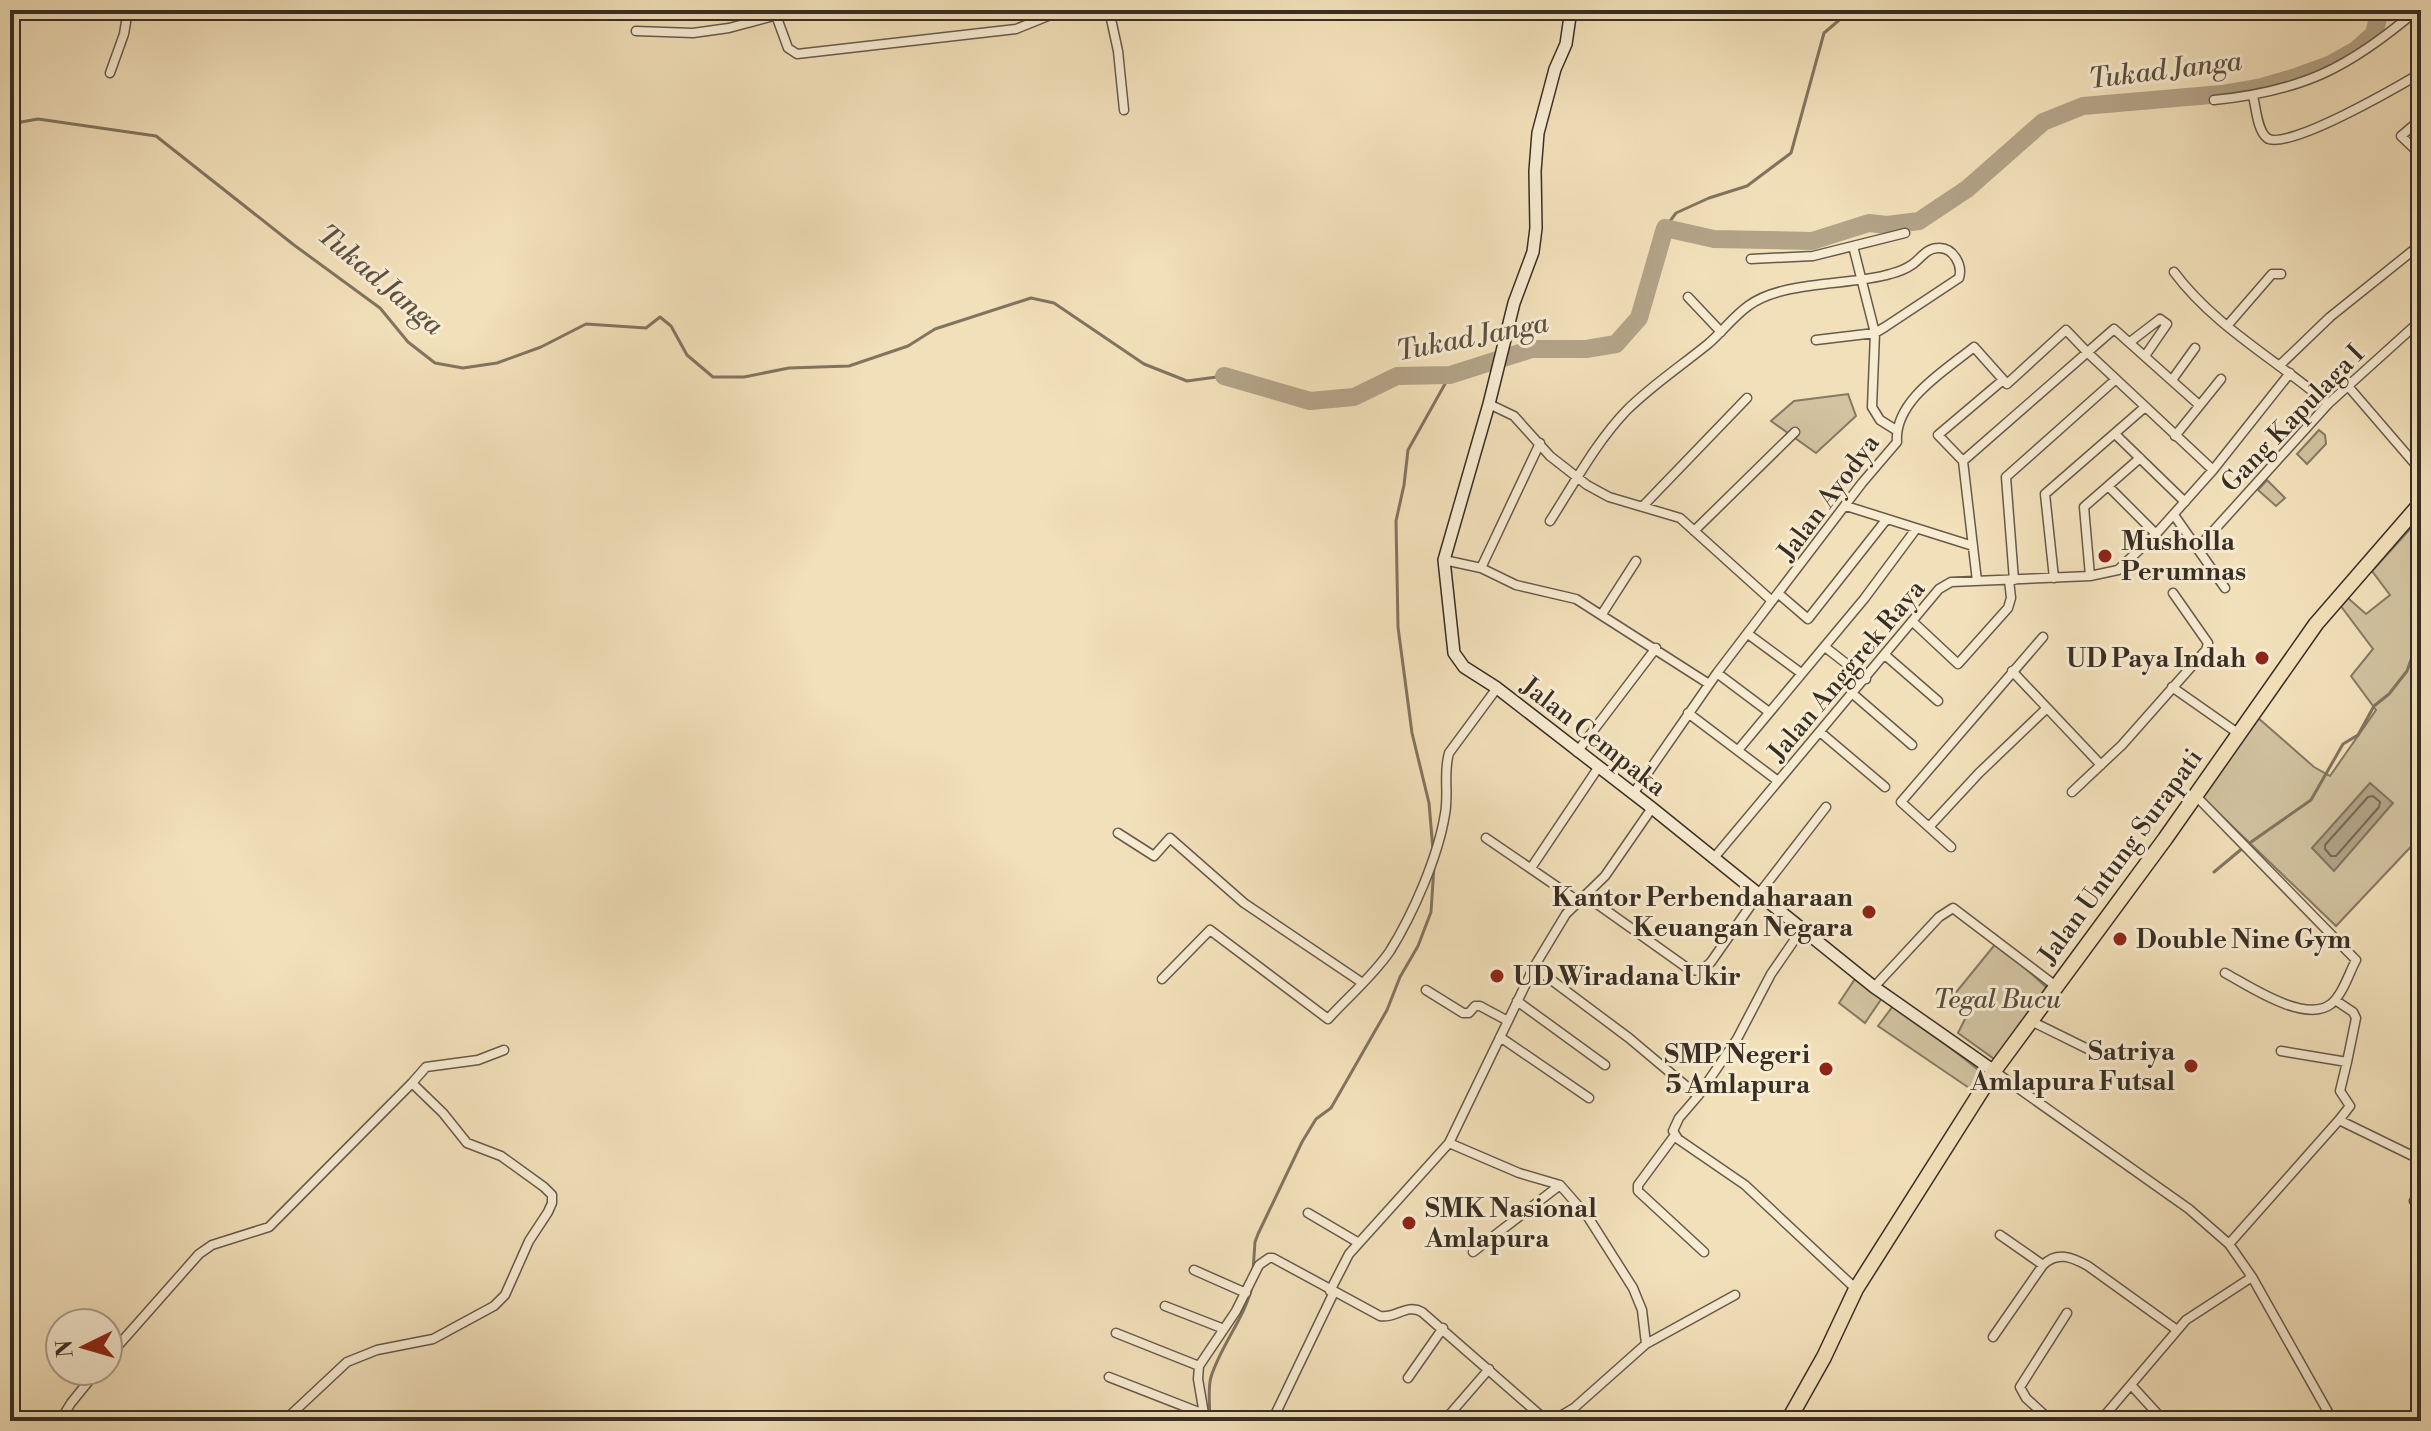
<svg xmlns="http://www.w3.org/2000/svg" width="2431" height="1431" viewBox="0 0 2431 1431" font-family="'Libre Bodoni',serif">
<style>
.green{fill:#d2c2a0;stroke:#857862;stroke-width:2}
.water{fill:#b3a387;stroke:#82745f;stroke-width:2}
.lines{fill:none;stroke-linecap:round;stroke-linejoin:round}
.shore{stroke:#766856;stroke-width:2}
.stream{stroke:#82745f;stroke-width:3}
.river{stroke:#b3a387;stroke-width:18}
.street-casing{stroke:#665a4a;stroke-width:11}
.secondary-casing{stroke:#382e24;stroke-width:14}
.highway-casing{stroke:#382e24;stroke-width:17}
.street{stroke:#f7ebd2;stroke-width:8}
.secondary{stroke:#f7ebd2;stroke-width:11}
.highway{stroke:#f2e0ba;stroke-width:14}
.poi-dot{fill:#8f2418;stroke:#f7ebd2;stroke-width:3}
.labels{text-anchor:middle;stroke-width:6;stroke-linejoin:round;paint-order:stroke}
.street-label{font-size:26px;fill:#382e24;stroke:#f7ebd2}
.poi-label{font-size:26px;font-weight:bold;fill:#382e24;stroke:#f7ebd2;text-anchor:start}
.park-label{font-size:26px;font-style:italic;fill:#574c3d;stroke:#f7ebd2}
.water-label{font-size:28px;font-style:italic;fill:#5d5142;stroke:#f7ebd2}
</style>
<rect width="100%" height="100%" fill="#f2e0ba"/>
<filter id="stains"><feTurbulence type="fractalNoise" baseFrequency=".0025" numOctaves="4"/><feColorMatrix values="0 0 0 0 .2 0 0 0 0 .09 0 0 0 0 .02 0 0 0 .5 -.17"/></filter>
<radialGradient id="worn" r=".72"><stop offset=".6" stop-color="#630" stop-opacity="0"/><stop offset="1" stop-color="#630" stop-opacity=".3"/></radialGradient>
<path class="green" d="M 1848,394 L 1856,416 L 1816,453 L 1771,421 L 1794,401 Z
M 2319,430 L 2325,435 L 2326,444 L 2307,464 L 2297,454 Z
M 2267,480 L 2285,498 L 2276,506 L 2258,490 Z
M 2421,517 L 2421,836 L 2336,926 L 2200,795 L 2257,717 L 2314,767 L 2330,776 L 2376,710 L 2351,676 L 2373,649 L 2340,605 L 2348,598 L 2366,614 L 2390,595 L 2372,571 Z
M 1997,942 L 2047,988 L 1997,1061 L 1958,1033 L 1966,1017 L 1949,1001 Z
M 1855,979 L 1882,998 L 1865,1023 L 1839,1003 Z
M 1893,1006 C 1923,1031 1958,1050 1986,1077 L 1975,1092 L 1878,1026 Z"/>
<path class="water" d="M 2370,783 L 2393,803 L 2334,871 L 2312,848 Z"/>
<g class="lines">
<path class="shore" d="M 2373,796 L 2380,802 L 2379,807 L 2336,856 L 2331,856 L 2325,849 L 2325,845 L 2368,797 Z"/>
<path class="stream" d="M 10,124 L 38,119 L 156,136 L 294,245 L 380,308 L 408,342 L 435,363 L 463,368 L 497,363 L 541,347 L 586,324 L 646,328 L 660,317 L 671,326 L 687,355 L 713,377 L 744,377 L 789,368 L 849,366 L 908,346 L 935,329 L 1031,298 L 1054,303 L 1144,364 L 1187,381 L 1224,376
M 1665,228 L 1676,213 L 1709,198 L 1747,186 L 1791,153 L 1824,33 L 1851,10
M 1433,850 L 1429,803 L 1412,733 L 1398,627 L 1396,521 L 1404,485 L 1408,450 L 1450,375
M 2214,872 L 2244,847 L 2311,800 L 2343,744 L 2358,735 L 2374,706 L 2389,694 L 2407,671 L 2420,634
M 1253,1271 L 1255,1242 L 1258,1234 L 1302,1142 L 1316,1119 L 1331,1108 L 1387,1010 L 1400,977 L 1418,946 L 1431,912 L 1434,866
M 1209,1421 C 1211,1407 1207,1391 1211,1377 C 1221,1345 1244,1319 1252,1287"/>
<path class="river" d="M 1224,376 L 1310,401 L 1354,397 L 1397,376 L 1450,375 L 1532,349 L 1586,349 L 1616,344 L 1639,318 L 1665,228 L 1714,239 L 1812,241 L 1869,223 L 1887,225 L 1919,221 L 1967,189 L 2043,122 L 2083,106 L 2222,94 L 2262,87 L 2293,78 L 2329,65 L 2356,50 L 2374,34 L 2380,10"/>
<defs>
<path id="street" d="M 774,10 L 788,48 L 797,54 L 1016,29 L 1063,10
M 1109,10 L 1118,51 L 1124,110
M 636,31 L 693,33 L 729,28 L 777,15
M 110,73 L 124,34 L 128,10
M 2253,96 C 2256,107 2257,130 2267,138 C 2286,152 2399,86 2421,73
M 2214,100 C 2303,91 2349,68 2417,10
M 2421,119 L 2401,136 L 2421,155
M 2421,231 L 2421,234
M 1853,246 L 1875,333 L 1872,407 L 1880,420 L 1896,430
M 1751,259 L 1813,256 L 1905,233
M 2174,272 C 2215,327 2277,360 2328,404
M 1688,297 L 1721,332
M 2227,326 L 2272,274 L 2281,274
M 2130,342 L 2160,319 L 2167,324 L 2145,356
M 2279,366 L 2330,317 L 2421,244
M 2172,380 L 2195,348
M 2347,385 L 2421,471
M 1489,404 L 1514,416 L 1550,456 L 1587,485 L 1609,497 L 1680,518 L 1772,601
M 2115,434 L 2185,502
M 2175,436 L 2221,379
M 1963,461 L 1938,435 L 2003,380
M 2108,486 L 2156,534
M 1643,506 L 1747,398
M 1846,506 L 1973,546
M 2174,515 L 2225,588
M 1550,521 C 1574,484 1596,442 1627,410 C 1651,386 1681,366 1708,344 C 1722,332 1733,317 1748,306 C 1783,280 1850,286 1890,274 C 1898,272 1906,269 1913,264 C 1921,258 1927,248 1938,248 C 1953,247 1963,265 1959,278 L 1885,327 L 1875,333 L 1816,340
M 1694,531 L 1795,432
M 2197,549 L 2328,404 L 2421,320
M 1444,560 L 1481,568 L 1516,585 L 1576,599 L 1709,684
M 1481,568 L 1540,443
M 2090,576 L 2084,507 L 2140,458
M 2054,578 L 2045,494 L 2145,407
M 2014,580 L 2006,477 L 2115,380
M 1977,581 L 1963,461 L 2114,329 L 2198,404
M 1779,594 L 1808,619 L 1886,520
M 1602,614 L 1636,561
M 1912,621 L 1958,664 L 2008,608 L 2011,598 L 2009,580
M 1748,634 L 1801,673
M 1825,647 L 1866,679
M 1885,655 L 1938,701
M 2012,671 L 2101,765
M 1717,673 L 1769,712
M 2172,687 L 2239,734
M 1853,694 L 1912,745
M 1688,713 L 1778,781
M 1820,732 L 1885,787
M 1739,749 L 1864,599 L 1916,529
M 1577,752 L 1656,648
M 2072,792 L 2122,745 L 2206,650 L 2208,643 L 2173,593
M 1633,794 L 1717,673 L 1862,483 L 1897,442 C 1894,400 1946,370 1974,347 L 2007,384 L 2066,330 L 2088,353 L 2213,470
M 2195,795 L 2356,960 C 2349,973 2343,994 2331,1004 C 2305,1024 2249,986 2225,973
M 1929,827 L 1979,773 L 2047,708
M 1118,833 L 1154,856 L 1170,838 L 1244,903 L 1361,982
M 1486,838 L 1578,901
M 1951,847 L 1901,802 L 2043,637
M 1713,859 L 1939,589 L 1951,582 L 2090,576 L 2118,570 L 2156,534 L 2213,470 L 2290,373
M 1531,868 L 1598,768
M 1586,896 L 1690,970 L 1701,971 L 1711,962 L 1758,895 L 1826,807
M 1802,929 L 1771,974 L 1737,1039 L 1698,1096 L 1679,1118 L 1673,1131 L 1678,1139 L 1745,1185 L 1856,1289
M 1534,967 L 1629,1038 L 1698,1096
M 1162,979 L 1210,930 L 1328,1019 C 1348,997 1373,976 1390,951 C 1413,914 1438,857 1445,814 C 1449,793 1443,773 1449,753 L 1497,688
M 1874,987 L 1939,917 L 1953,908 L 2057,987
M 1426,990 L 1463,1013 L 1469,1013 L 1475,1006 L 1480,1006 L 1508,1021
M 1517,1001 L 1605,1065
M 2031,1021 L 2098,1054
M 1500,1037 L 1589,1098
M 2281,1051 L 2347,1062 L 2356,1018 L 2353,1012 L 2335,1000
M 1994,1071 L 2189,1209 L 2229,1244 L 2252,1277 L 2333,1421
M 2339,1120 L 2350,1106 L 2340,1091 L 2347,1062
M 1675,1135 L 1638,1185 L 1638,1191 L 1704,1252
M 1449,1143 L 1519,1173 L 1560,1185 L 1588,1217 L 1633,1288 L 1642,1310 L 1646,1344
M 2414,1201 L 2421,1198
M 1308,1213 L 1359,1243
M 2000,1235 L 2043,1265
M 2229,1244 L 2339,1120 L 2421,1160
M 1473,1252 L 1560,1185
M 1194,1270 L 1246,1293
M 1330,1291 L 1349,1254 L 1449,1143 L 1534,967 L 1566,914 L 1605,876 L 1652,808
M 1165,1306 L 1224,1329
M 1116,1333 L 1199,1366
M 1993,1337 L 2043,1265 C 2057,1251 2072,1257 2088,1266 L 2177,1330
M 108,1357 L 199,1254 L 212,1245 L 269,1227 L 412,1083
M 1109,1377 L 1204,1414 L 1198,1379 L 1199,1366 L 1236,1311 L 1259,1265 L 1269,1258 L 1273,1258 L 1380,1316 C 1396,1319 1406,1303 1422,1312 L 1541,1416 L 1554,1420 L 1574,1408 L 1646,1344 L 1735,1295
M 1408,1378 L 1443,1328
M 2132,1386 L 2164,1421
M 60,1421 L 71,1403 L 97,1371
M 284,1421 L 347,1362 L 377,1350 L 433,1339 L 494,1306 L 505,1295 L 529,1241 L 548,1212 L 552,1203 L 552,1195 L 544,1187 L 501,1156 L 467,1143 L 443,1113 L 412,1083 L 426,1067 L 478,1060 L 504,1050
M 1272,1421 L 1334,1292
M 1444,1421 L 1489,1369
M 2051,1421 L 2026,1398 L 2020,1387 L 2067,1313
M 2100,1421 L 2186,1320 L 2252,1277"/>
<path id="secondary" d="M 1571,10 L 1566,44 L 1555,69 L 1538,133 L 1535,171 L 1536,228 L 1533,252 L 1514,303 L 1489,404 L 1444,560 L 1454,653 L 1464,667 L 1497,688 L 1652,808 L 1874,987 L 1994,1071"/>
<path id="highway" d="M 1788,1421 L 1824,1357 L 1856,1289 L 1994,1071 L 2165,839 L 2316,624 L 2421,503"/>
</defs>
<use href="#street" class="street-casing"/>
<use href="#secondary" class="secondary-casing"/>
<use href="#highway" class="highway-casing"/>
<use href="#street" class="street"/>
<use href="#secondary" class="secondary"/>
<use href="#highway" class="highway"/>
</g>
<g class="poi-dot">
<circle cx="2105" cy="556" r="8"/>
<circle cx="2262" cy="658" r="8"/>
<circle cx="1869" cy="912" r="8"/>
<circle cx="2120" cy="939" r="8"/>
<circle cx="1497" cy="976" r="8"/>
<circle cx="2191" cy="1066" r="8"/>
<circle cx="1826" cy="1069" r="8"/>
<circle cx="1409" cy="1223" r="8"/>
</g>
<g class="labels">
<g class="street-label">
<text transform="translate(2292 418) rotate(-46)" y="9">Gang Kapulaga I</text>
<text transform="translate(1828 497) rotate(-53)" y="9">Jalan Ayodya</text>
<text transform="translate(1846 670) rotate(-50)" y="9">Jalan Anggrek Raya</text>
<text transform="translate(1594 736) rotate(38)" y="9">Jalan Cempaka</text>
<text transform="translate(2120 856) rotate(-54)" y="9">Jalan Untung Surapati</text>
</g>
<g class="poi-label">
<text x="2121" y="550">Musholla<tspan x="2121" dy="30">Perumnas</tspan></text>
<text x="2246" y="667" text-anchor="end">UD Paya Indah</text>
<text x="1853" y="906" text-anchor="end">Kantor Perbendaharaan<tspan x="1853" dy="30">Keuangan Negara</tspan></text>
<text x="2136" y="948">Double Nine Gym</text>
<text x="1513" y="985">UD Wiradana Ukir</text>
<text x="2175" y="1060" text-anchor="end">Satriya<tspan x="2175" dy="30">Amlapura Futsal</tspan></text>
<text x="1810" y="1063" text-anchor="end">SMP Negeri<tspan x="1810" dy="30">5 Amlapura</tspan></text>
<text x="1425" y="1217">SMK Nasional<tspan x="1425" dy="30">Amlapura</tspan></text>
</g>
<g class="park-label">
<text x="1997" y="1008">Tegal Bucu</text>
</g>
<g class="water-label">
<text transform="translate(2165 69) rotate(-7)" y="10">Tukad Janga</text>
<text transform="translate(381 279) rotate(40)" y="10">Tukad Janga</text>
<text transform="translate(1472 336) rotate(-11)" y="10">Tukad Janga</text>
</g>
</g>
<rect width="2431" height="1431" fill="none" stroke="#f2e0ba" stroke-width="40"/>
<rect x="12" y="12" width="2407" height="1407" fill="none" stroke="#382e24" stroke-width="4"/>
<rect x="20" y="20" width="2391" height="1391" fill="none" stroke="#382e24" stroke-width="2"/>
<g transform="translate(84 1347) rotate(265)"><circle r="38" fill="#f7ebd2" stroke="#ab9f8c" stroke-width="2"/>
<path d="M0-6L14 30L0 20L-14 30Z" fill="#8f2418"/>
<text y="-12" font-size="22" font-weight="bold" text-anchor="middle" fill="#382e24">N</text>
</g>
<rect width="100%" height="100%" filter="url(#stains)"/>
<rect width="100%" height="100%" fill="url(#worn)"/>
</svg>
